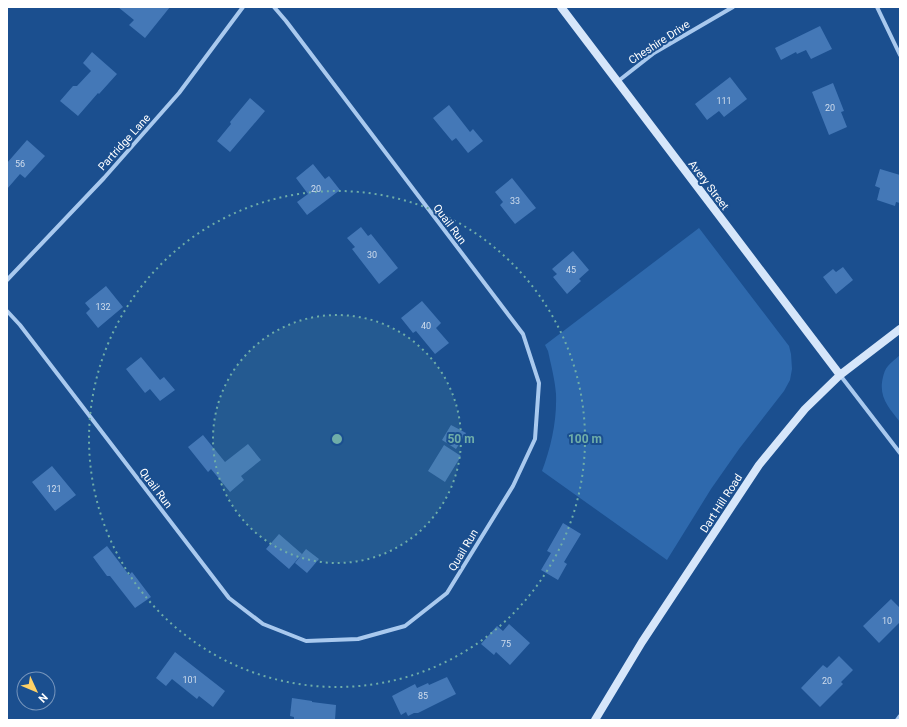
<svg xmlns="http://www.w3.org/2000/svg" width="907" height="727" viewBox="0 0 907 727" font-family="Roboto,sans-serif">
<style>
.green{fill:#2e69ad}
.building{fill:#4478b7}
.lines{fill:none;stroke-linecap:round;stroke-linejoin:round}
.street{stroke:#a9c9ee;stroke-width:4}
.secondary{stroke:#d6e6fa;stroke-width:8}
.ring{fill:none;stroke:#6fada8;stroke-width:2;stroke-dasharray:2 4}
.labels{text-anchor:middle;stroke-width:4;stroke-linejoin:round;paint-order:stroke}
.number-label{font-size:9px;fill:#d0dded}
.street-label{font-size:11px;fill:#fff;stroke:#1b4f8f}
.centre{fill:#6fada8;stroke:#1b4f8f;stroke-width:2}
.ring-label{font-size:12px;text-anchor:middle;font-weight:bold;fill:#6fada8;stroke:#1b4f8f;stroke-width:4;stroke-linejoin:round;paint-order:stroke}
</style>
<rect width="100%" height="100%" fill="#1b4f8f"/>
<path class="green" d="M 699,228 L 789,346 L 791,354 L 792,369 L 790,380 L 784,391 L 739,449 L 711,489 L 667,560 L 542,471 C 551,447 557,421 556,394 C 555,380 551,365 548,351 L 545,345 Z
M 900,355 L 900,422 C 889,408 878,397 883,377 C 884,373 885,369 888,366 C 891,362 896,359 900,355 Z"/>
<path class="building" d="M 118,7 L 170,7 L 145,38 L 129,25 L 134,20 Z
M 820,26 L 832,49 L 811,59 L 806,50 L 797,54 L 796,52 L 781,60 L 775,48 Z
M 92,52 L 117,74 L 99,94 L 98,93 L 78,116 L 60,101 L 73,86 L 77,86 L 91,71 L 83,63 Z
M 730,77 L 747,99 L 724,117 L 719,111 L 707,120 L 695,104 Z
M 833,83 L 844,111 L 841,112 L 847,127 L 829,135 L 812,92 Z
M 250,98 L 265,111 L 230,152 L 217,141 L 231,124 L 230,122 Z
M 449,105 L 470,132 L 473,129 L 483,141 L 468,153 L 456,138 L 452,141 L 433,118 Z
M 27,140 L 45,156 L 25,178 L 20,174 L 7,189 L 7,163 Z
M 313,164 L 325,179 L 329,176 L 340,190 L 307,215 L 297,202 L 308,194 L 296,178 Z
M 880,169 L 900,175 L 900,203 L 896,202 L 895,206 L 877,200 L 880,188 L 875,186 Z
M 512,178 L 536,208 L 515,224 L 500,205 L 503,202 L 495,192 Z
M 361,227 L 368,236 L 371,234 L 398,268 L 379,284 L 352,249 L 355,247 L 347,238 Z
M 573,251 L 589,270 L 579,279 L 581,281 L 567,294 L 553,277 L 557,274 L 552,269 Z
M 843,267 L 853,280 L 836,294 L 823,277 L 833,269 L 836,272 Z
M 106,286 L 123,307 L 98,328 L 86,313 L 90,309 L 85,303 Z
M 422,301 L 441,323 L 436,328 L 449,343 L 435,354 L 416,331 L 413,333 L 401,318 Z
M 141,357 L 160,380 L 164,377 L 175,390 L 160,401 L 150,389 L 145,393 L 126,369 Z
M 451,425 L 466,433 L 456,449 L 442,440 Z
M 203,435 L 225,462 L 248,444 L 261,460 L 241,476 L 244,480 L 230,492 L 211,469 L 208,472 L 188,447 Z
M 444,445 L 461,456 L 445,482 L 428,471 Z
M 52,466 L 76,495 L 55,511 L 32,482 Z
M 563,523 L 581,534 L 564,562 L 567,564 L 558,580 L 541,570 L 551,553 L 547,551 Z
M 279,534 L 302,554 L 289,569 L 266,549 Z
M 107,546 L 129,575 L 132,572 L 151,597 L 135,608 L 110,576 L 107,576 L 93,557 Z
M 306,549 L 319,559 L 307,573 L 295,563 Z
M 891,599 L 900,608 L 900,622 L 879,643 L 863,626 Z
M 509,624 L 530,643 L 510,665 L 496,652 L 494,655 L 481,644 L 497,626 L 503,631 Z
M 175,652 L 225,691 L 213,707 L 199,696 L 197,699 L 172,679 L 166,686 L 156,678 Z
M 839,656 L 853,670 L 841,682 L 843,684 L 820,707 L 801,688 L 823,665 L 827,668 Z
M 447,677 L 456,694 L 418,713 L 414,713 L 408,716 L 406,712 L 401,715 L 392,696 L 415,684 L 417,688 L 428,683 L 429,685 Z
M 292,698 L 312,701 L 312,702 L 336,705 L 335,720 L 294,720 L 294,717 L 290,716 Z"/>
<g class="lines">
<path class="street" d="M 877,7 L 900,55
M 617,82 L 654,53 L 733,7
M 7,280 L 104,178 L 179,93 L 243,7
M 7,311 L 20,325 L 229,598 L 263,624 L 306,641 L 358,639 L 405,626 L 447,593 L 513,486 L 535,439 L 539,383 L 523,334 L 286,21 L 274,7
M 840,375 L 900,453
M 897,720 L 900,716"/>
<path class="secondary" d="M 561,7 L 840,375
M 595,720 L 642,642 L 759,465 L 805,409 L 840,375 L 900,329"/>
</g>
<circle cx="337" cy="439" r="124" fill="#6fada8" fill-opacity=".12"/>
<g class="ring">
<circle cx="337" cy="439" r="124"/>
<circle cx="337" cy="439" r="248"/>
</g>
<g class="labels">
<g class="number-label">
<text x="724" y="104">111</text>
<text x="830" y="111">20</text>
<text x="20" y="167">56</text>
<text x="316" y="192">20</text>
<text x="515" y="204">33</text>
<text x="372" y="258">30</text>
<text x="571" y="273">45</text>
<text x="103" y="310">132</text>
<text x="426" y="329">40</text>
<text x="54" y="492">121</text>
<text x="887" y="624">10</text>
<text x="506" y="647">75</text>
<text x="190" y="683">101</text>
<text x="827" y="684">20</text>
<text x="423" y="699">85</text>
</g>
<g class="street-label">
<text transform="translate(659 42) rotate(-33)" y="4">Cheshire Drive</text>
<text transform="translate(124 142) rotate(-48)" y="4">Partridge Lane</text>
<text transform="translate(709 185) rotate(53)" y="4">Avery Street</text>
<text transform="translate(450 224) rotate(53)" y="4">Quail Run</text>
<text transform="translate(156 488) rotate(53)" y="4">Quail Run</text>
<text transform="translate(721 503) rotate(-57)" y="4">Dart Hill Road</text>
<text transform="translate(463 550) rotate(-59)" y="4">Quail Run</text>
</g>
</g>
<circle cx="337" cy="439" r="6" class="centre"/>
<g class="ring-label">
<text x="461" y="443">50 m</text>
<text x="585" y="443">100 m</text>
</g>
<rect width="907" height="727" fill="none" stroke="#ffffff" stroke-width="16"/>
<g transform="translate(36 691) rotate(134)"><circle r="19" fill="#1b4f8f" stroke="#7695bc"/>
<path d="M0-3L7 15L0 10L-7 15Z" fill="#ffd166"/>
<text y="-6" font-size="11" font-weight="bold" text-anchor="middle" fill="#ffffff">N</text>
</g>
</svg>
